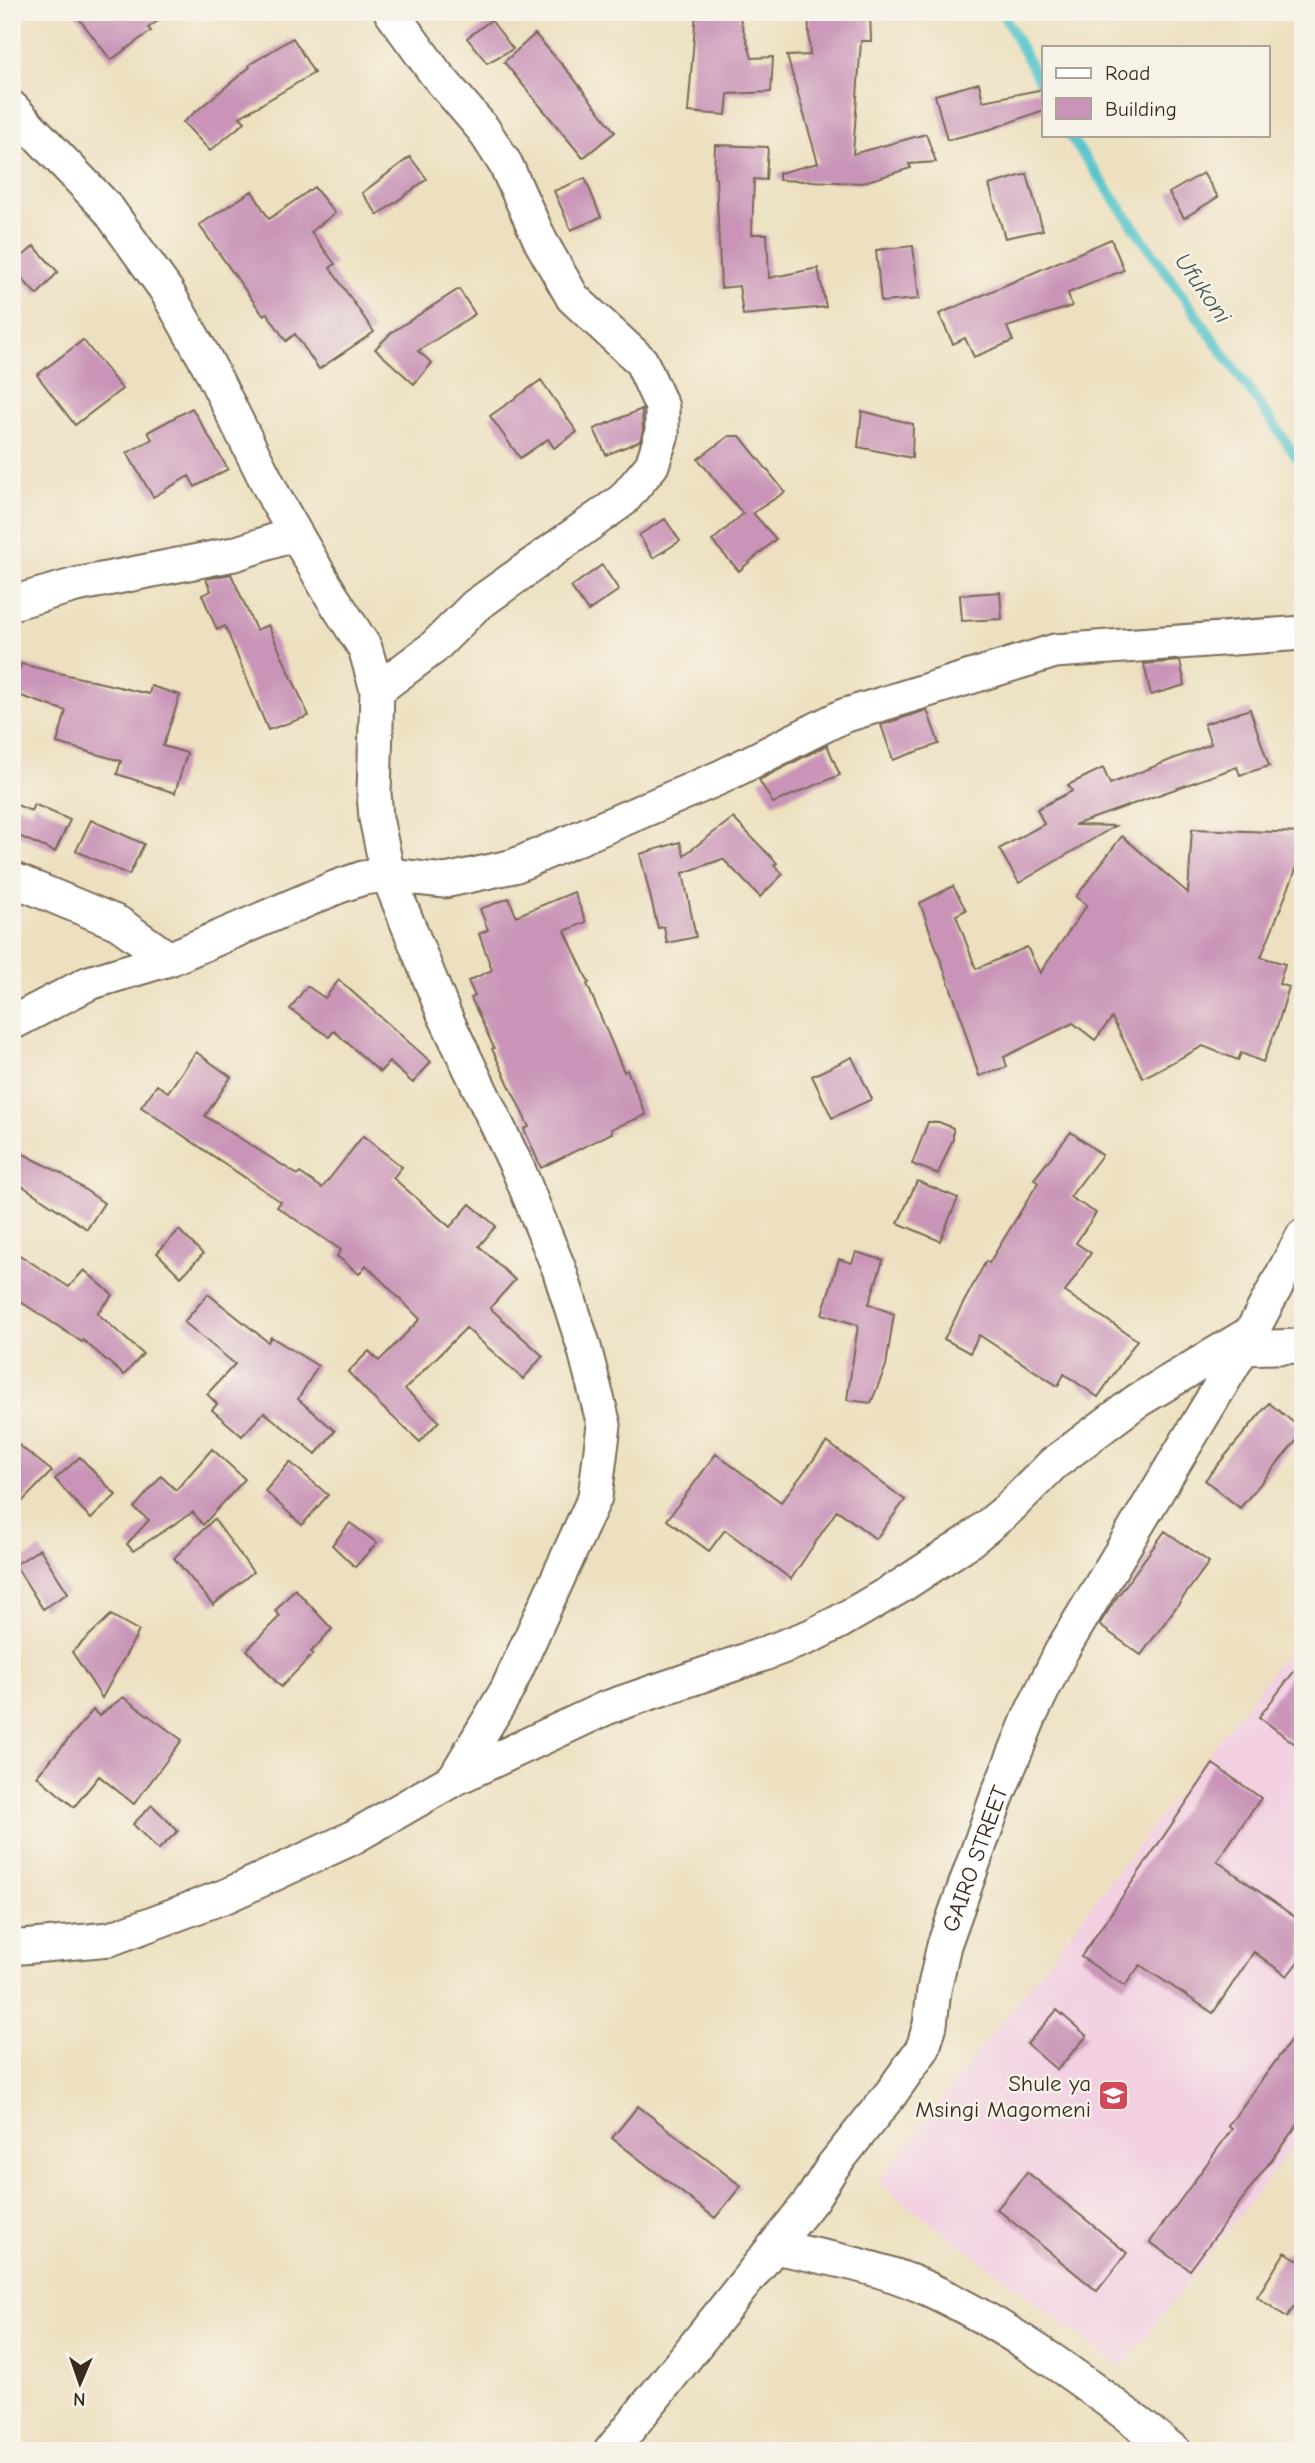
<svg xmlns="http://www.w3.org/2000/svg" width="1315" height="2463" viewBox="0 0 1315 2463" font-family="'Comic Neue',sans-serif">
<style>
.built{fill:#f2d0e2}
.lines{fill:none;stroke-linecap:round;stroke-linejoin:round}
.stream{stroke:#57c5cb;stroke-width:10}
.building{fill:#c994b7}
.minor-casing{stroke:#796a57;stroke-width:37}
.minor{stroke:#fff;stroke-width:33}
.labels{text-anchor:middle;stroke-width:5;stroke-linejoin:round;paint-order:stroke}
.street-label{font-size:23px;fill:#3b2a1e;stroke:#f7f3e8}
.poi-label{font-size:23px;fill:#3b2a1e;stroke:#f7f3e8;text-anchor:end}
.water-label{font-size:24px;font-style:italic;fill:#435852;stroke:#f7f3e8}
</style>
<rect width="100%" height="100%" fill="#f7f3e8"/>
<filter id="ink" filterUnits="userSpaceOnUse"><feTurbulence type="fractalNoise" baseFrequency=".0143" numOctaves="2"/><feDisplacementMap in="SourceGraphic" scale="14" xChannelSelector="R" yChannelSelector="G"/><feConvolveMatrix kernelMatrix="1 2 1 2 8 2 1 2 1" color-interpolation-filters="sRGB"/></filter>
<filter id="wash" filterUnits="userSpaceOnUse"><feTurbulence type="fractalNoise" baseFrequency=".00686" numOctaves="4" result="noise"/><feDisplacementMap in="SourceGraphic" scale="28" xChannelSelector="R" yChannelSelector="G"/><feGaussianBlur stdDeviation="1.57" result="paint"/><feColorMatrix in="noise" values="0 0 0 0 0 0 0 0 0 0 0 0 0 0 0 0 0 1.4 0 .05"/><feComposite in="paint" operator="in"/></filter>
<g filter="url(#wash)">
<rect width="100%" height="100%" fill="#ede0c0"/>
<path class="built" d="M 1303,1631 L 1303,2133 L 1122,2368 L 878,2182 Z"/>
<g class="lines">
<path class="stream" d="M 1002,12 L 1044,90
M 1069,135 L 1303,466"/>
</g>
<g id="blocks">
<path class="building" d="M 74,12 L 170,12 L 148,28 L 151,31 L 111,60 Z
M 696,12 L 738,12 L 752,58 L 773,57 L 771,92 L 728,94 L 726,115 L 688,112 Z
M 808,12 L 870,12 L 871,41 L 861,41 L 853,154 L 926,134 L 936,162 L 909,164 L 911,168 L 861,183 L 779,180 L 779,173 L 818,163 L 787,56 L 810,55 Z
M 491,20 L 513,49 L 487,63 L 467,38 Z
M 535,34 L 571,75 L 615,132 L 583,158 L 504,62 Z
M 293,38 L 314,73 L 240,117 L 245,122 L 210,151 L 183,122 L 250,67 L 249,65 Z
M 979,83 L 983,101 L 1044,89 L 1044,110 L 991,129 L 947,140 L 935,95 Z
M 715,145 L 768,147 L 766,180 L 754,179 L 752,234 L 767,234 L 769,278 L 818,268 L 826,307 L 743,315 L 739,286 L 721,288 L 716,178 L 714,177 Z
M 410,157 L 427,179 L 378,215 L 362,193 Z
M 1203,173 L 1218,197 L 1184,218 L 1169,193 Z
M 1027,174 L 1043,230 L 1005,238 L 989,185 Z
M 585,178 L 601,217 L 571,230 L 554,191 Z
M 314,187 L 335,213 L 311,232 L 335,264 L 330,268 L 374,332 L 319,369 L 295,334 L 286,341 L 267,313 L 263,315 L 199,225 L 252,191 L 269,219 Z
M 1111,239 L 1124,270 L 1068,293 L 1072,306 L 1007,327 L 1013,341 L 974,357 L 965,338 L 953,344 L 939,314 Z
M 34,246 L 58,272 L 37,295 L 12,268 L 12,266 Z
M 913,246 L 919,299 L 881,302 L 876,250 Z
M 459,289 L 475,314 L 418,351 L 432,363 L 414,384 L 375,349 L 392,332 Z
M 83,340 L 122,389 L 75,425 L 37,375 Z
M 541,380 L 577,432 L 554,448 L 548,439 L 520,458 L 490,416 Z
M 192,408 L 228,469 L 195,487 L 189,476 L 153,497 L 127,453 L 152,439 L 148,432 Z
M 642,409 L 643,431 L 640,441 L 606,455 L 594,429 Z
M 862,411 L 913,424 L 912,458 L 858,447 Z
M 729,436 L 740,436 L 785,492 L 753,513 L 776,539 L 739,571 L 712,541 L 743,514 L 698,459 Z
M 665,519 L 680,541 L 653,558 L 639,535 Z
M 602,565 L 619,590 L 588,611 L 571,587 Z
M 231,574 L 256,630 L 268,625 L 309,716 L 268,730 L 225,626 L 217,630 L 202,595 L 211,591 L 206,579 Z
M 1000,592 L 1002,619 L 962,621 L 960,595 Z
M 1180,661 L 1185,685 L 1151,695 L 1144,664 Z
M 21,664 L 149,694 L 151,686 L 180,695 L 163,746 L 187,753 L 175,793 L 117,774 L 121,761 L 57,743 L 66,711 L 12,693 Z
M 1250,709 L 1269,766 L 1240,775 L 1237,767 L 1074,825 L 1115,826 L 1019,883 L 999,849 L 1044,824 L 1037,809 L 1072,791 L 1068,785 L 1103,768 L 1110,784 L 1211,744 L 1204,724 Z
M 927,710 L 939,744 L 893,760 L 881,725 Z
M 827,745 L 840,775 L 773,803 L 759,780 Z
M 12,803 L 31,811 L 34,804 L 70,820 L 55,852 L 12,833 Z
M 733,818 L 777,863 L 774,865 L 783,874 L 760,897 L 723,859 L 683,873 L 696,937 L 667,943 L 664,927 L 658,928 L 640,854 L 680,842 L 684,855 Z
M 91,820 L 144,844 L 129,875 L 76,851 Z
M 1192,829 L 1303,833 L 1303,848 L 1295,872 L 1261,957 L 1285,964 L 1279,984 L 1289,987 L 1277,1027 L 1263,1062 L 1241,1053 L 1238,1060 L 1203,1046 L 1143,1078 L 1112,1018 L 1095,1040 L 1073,1023 L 1004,1057 L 1007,1067 L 979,1076 L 963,1025 L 964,1025 L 920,903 L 953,886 L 966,910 L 956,915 L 976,969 L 1027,947 L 1040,973 L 1087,905 L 1076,897 L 1122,836 L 1188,893 Z
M 574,892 L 586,922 L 565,931 L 589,983 L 587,984 L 624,1072 L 627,1070 L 646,1115 L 611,1129 L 612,1133 L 541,1168 L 524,1129 L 529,1127 L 492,1049 L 494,1048 L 471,998 L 475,996 L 468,981 L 492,970 L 479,934 L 488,930 L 480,909 L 509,898 L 516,916 Z
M 339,980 L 431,1062 L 413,1083 L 389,1062 L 380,1072 L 334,1031 L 329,1037 L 290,1009 L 307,986 L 325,998 Z
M 196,1052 L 231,1077 L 205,1116 L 298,1175 L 300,1173 L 322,1188 L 363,1136 L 402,1167 L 393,1178 L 450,1227 L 470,1204 L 496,1226 L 479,1246 L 515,1280 L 490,1308 L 543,1356 L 523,1379 L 466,1328 L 405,1389 L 439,1421 L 420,1442 L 381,1406 L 348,1372 L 369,1351 L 379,1361 L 420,1319 L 366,1265 L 359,1274 L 337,1256 L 341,1250 L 277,1207 L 281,1202 L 141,1107 L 157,1085 L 168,1092 Z
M 852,1057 L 872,1099 L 832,1118 L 812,1076 Z
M 928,1122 L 939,1122 L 953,1128 L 953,1139 L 938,1174 L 912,1164 Z
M 1071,1132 L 1102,1155 L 1070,1197 L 1096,1213 L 1076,1243 L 1091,1253 L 1065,1292 L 1137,1340 L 1098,1397 L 1064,1374 L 1058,1386 L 979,1335 L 970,1353 L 944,1339 L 986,1261 L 989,1263 L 1038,1183 L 1034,1179 Z
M 12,1148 L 61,1173 L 104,1203 L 87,1229 L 12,1179 Z
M 917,1181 L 958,1198 L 940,1241 L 898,1223 Z
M 179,1230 L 203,1254 L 181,1277 L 157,1253 Z
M 12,1250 L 69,1287 L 84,1270 L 113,1295 L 97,1313 L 143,1354 L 124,1375 L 83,1340 L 82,1342 L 12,1296 Z
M 856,1252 L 883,1260 L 869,1304 L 894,1314 L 886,1366 L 871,1403 L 847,1400 L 858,1325 L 822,1314 L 839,1259 L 852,1263 Z
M 208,1294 L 268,1342 L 271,1337 L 318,1366 L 298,1399 L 335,1431 L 316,1454 L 264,1412 L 242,1436 L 212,1410 L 217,1404 L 207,1394 L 235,1364 L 184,1322 Z
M 1269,1403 L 1303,1430 L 1303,1433 L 1240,1508 L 1205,1480 Z
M 12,1440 L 52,1471 L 12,1512 Z
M 827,1442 L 905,1500 L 876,1539 L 837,1510 L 791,1579 L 725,1530 L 709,1551 L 667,1520 L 716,1454 L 781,1502 Z
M 212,1449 L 245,1479 L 203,1525 L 193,1512 L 133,1551 L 127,1544 L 149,1520 L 134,1508 L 161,1476 L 176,1490 Z
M 80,1457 L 116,1495 L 91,1519 L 55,1479 Z
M 290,1462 L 328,1495 L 302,1525 L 265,1491 Z
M 214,1519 L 253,1572 L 213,1605 L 174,1558 Z
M 350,1523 L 377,1543 L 355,1567 L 332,1545 Z
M 1165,1531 L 1209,1562 L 1141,1655 L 1099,1625 L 1115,1600 Z
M 40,1549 L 68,1593 L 43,1609 L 15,1565 Z
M 295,1589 L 332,1629 L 311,1652 L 313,1654 L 281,1687 L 247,1650 L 280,1616 L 275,1611 Z
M 111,1615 L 139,1631 L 102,1698 L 72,1652 Z
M 1303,1660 L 1303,1750 L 1259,1717 Z
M 123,1697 L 182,1740 L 134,1804 L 99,1776 L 74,1807 L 37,1776 L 93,1710 L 99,1716 Z
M 1213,1764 L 1261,1798 L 1217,1861 L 1303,1923 L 1303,1955 L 1287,1976 L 1254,1952 L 1213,2013 L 1140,1965 L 1125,1986 L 1081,1957 Z
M 152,1805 L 178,1831 L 158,1850 L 133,1824 Z
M 1057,2010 L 1087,2036 L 1057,2070 L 1027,2044 Z
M 1303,2024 L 1303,2117 L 1190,2270 L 1150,2242 L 1232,2129 L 1228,2126 Z
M 638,2106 L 741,2186 L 715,2218 L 612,2138 Z
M 1027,2172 L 1127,2253 L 1097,2291 L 997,2209 Z
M 1285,2252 L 1303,2263 L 1303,2293 L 1287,2317 L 1257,2297 Z"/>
</g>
</g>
<g filter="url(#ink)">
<use href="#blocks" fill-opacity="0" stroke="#796a57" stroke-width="2"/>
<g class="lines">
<defs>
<g id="minor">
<path d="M 12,108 L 108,209 L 166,290 L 208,364 L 276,500 L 331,595 L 365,648 L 377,690 L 374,793 L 376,818 L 388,875 L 444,1014 L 519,1171 L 559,1269 L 584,1347 L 604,1425 L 595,1497 L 507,1690 L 454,1779"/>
<path d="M 12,603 L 76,585 L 234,554 L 295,534"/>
<path d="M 377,690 L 433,648 L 475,606 L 623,500 L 652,465 L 662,434 L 662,407 L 641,361 L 573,298 L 541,242 L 506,165 L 483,129 L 436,74 L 391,12"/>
<path d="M 12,879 L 118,923 L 169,959"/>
<path d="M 12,1023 L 89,983 L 169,959 L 337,887 L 363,878 L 388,875 L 445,881 L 514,866 L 721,777 L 843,716 L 1055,651 L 1303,633"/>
<path d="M 1243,1348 L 1303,1346"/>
<path d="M 12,1946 L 22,1947 L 110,1939 L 228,1895 L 350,1839 L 454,1779 L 606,1708 L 761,1655 L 811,1636 L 839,1622 L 901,1586 L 968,1542 L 1006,1511 L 1053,1464 L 1137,1401 L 1249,1334"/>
<path d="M 774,2247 C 824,2257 877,2266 924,2287 C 1014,2328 1096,2390 1174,2451"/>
<path id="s1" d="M 611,2451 L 812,2199 L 833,2166 L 892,2092 L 923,2048 L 930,2025 L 934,1990 L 944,1945 L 998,1794 L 1030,1716 L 1061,1652 L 1243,1348 L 1303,1236"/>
</g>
</defs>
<use href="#minor" class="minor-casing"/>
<use href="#minor" class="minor"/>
</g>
</g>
<defs>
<symbol id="school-square" viewBox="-11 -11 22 22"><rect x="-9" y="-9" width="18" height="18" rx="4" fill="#d1495b" stroke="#f7f3e8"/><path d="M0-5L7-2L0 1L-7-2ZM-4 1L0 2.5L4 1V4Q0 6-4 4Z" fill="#fff"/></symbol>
</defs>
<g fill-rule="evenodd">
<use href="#school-square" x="1096" y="2078" width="35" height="35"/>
</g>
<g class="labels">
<g class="street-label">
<text dy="8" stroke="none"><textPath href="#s1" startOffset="707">GAIRO STREET</textPath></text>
</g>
<g class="poi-label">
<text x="1091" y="2091">Shule ya<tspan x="1091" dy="26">Msingi Magomeni</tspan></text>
</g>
<g class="water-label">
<text transform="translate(1203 288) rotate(55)" y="8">Ufukoni</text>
</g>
</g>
<rect width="1315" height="2463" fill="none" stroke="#f7f3e8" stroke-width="42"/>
<rect x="1042" y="46" width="228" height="91" fill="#f7f3e8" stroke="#aca397" stroke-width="2"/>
<rect x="1056" y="68" width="35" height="10" fill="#ffffff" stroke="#aca397" stroke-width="2"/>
<text x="1105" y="80" font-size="21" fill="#3b2a1e">Road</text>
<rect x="1056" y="98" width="35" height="21" fill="#c994b7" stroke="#aca397" stroke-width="2"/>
<text x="1105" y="116" font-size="21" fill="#3b2a1e">Building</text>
<g transform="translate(80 2383) rotate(182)" stroke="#f7f3e8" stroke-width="5" paint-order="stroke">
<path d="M0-5L12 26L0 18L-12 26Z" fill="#3b2a1e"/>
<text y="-10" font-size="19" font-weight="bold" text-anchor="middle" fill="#3b2a1e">N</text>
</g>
</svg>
